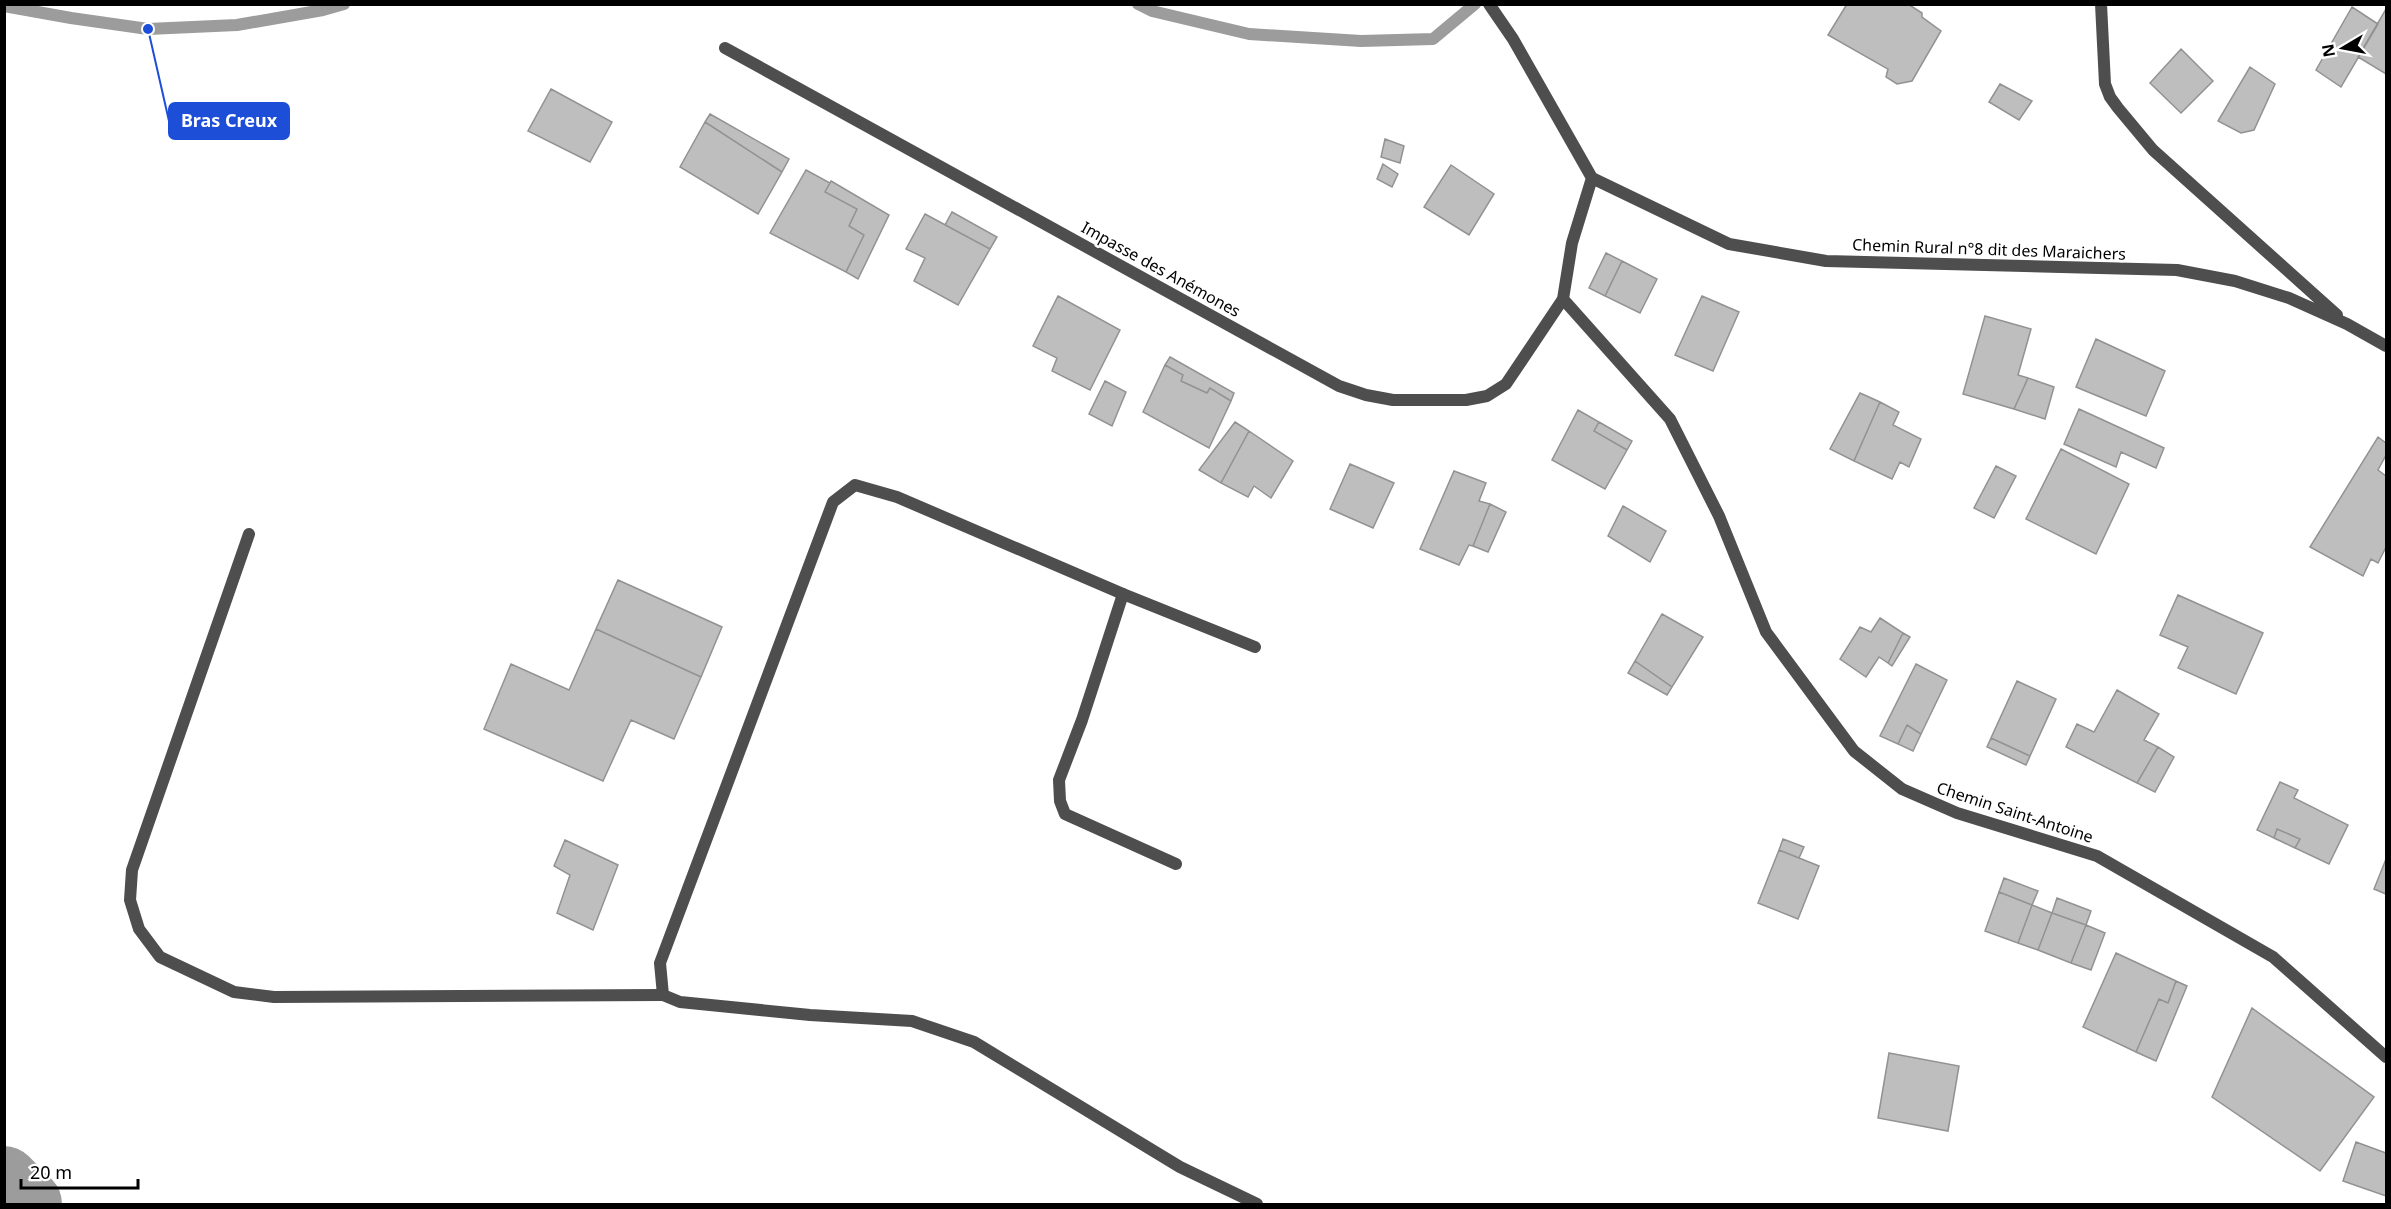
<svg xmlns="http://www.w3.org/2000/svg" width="2391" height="1209" viewBox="0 0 2391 1209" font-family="'Noto Sans',sans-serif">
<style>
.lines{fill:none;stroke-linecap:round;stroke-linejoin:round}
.stream{stroke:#9c9c9c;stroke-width:12}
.river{stroke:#9c9c9c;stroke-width:70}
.building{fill:#bebebe;stroke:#929292;stroke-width:1.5}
.service{stroke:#4e4e4e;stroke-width:12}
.minor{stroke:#4e4e4e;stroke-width:12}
.labels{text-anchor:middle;stroke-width:5;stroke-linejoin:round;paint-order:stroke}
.street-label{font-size:16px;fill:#000;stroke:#fff}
.leader{fill:none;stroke:#1d4ed8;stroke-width:2}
.callout-dot{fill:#1d4ed8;stroke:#fff;stroke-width:2}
.callout{fill:#1d4ed8;stroke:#1d4ed8;stroke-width:2}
.callout-label{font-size:18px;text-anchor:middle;font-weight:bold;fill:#fff}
</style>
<rect width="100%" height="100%" fill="#fff"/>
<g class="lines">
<path class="stream" d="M 1138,4 L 1152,11 L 1249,34 L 1361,41 L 1433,39 L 1475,4
M 4,6 L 71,18 L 148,29 L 237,25 L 323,10 L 344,4"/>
<path class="river" d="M 4,1181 L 27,1204"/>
</g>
<path class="building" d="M 1847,4 L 1908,4 L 1922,13 L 1922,17 L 1941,31 L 1912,81 L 1897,84 L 1886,77 L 1888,69 L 1828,35 Z
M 2352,7 L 2378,24 L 2341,87 L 2316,70 Z
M 2386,9 L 2386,74 L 2358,57 Z
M 2181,49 L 2213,81 L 2181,113 L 2150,83 Z
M 2250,67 L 2275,84 L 2254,130 L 2241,133 L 2218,121 Z
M 2000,84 L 2032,101 L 2019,120 L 1989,102 Z
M 551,89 L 612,122 L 590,162 L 528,131 Z
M 710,114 L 789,159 L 782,172 L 705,122 Z
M 705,122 L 782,172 L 758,214 L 680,167 Z
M 1385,139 L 1404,146 L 1400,163 L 1381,157 Z
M 1383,164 L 1398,174 L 1392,187 L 1377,179 Z
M 1451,165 L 1494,194 L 1469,235 L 1424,207 Z
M 806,170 L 830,183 L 825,192 L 857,209 L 849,226 L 864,235 L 846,272 L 770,233 Z
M 831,181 L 889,215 L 858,279 L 846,272 L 864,235 L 849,226 L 857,209 L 825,192 Z
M 952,212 L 997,237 L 990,249 L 945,225 Z
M 925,214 L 990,249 L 958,305 L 914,281 L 925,258 L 906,249 Z
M 1606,253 L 1622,261 L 1605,296 L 1589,288 Z
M 1622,261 L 1657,279 L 1640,313 L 1605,296 Z
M 1058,296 L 1120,330 L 1090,390 L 1052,371 L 1057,358 L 1033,346 Z
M 1702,296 L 1739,312 L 1713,371 L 1675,355 Z
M 1985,316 L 2031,329 L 2018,375 L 2028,378 L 2014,409 L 1963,394 Z
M 2096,339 L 2165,371 L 2146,416 L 2076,387 Z
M 1170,357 L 1234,393 L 1231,401 L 1210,388 L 1207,393 L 1181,381 L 1183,375 L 1165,365 Z
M 1165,365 L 1183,375 L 1181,381 L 1207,393 L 1210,388 L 1231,401 L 1209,448 L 1143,412 Z
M 2028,378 L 2054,387 L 2045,419 L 2014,409 Z
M 1105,381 L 1126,392 L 1112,426 L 1089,414 Z
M 1860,393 L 1880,402 L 1854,461 L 1830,449 Z
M 1880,402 L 1899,412 L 1893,425 L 1921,439 L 1909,467 L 1900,462 L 1892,479 L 1854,461 Z
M 2079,409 L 2164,448 L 2156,468 L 2121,452 L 2116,467 L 2064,444 Z
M 1578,410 L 1599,422 L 1594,431 L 1627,450 L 1605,489 L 1552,460 Z
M 1235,422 L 1249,431 L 1221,483 L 1199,470 Z
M 1599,422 L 1632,441 L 1627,450 L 1594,431 Z
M 1249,431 L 1293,461 L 1271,498 L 1254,486 L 1248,497 L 1221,483 Z
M 2378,437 L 2386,443 L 2386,455 L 2378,470 L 2386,476 L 2386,547 L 2378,563 L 2371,559 L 2363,576 L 2310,547 Z
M 2061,449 L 2129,484 L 2096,554 L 2026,519 Z
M 1350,464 L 1394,483 L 1373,528 L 1330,509 Z
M 1996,466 L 2016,476 L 1994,518 L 1974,508 Z
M 1454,471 L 1486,483 L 1479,501 L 1490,504 L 1473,546 L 1469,545 L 1459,565 L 1420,549 Z
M 1490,504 L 1506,512 L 1488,552 L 1473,546 Z
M 1623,506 L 1666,531 L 1650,562 L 1608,536 Z
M 618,580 L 722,627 L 701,677 L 596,629 Z
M 2178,595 L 2263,633 L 2236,694 L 2178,668 L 2188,647 L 2160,635 Z
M 1662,614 L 1703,637 L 1672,687 L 1635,661 Z
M 1880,618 L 1903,633 L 1888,663 L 1879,657 L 1866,677 L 1840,659 L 1860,627 L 1871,632 Z
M 596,629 L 701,677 L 674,739 L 631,720 L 603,781 L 484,729 L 511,664 L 569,690 Z
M 1903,633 L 1910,637 L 1892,666 L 1888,663 Z
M 1635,661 L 1672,687 L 1667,695 L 1628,673 Z
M 1916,664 L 1947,680 L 1921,734 L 1907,725 L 1898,744 L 1880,736 Z
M 2017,681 L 2056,699 L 2030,756 L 1991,738 Z
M 2117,690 L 2159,714 L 2144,740 L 2158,747 L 2137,783 L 2066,747 L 2077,724 L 2094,732 Z
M 1907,725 L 1921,734 L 1913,751 L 1898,744 Z
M 1991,738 L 2030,756 L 2026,765 L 1987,747 Z
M 2158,747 L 2174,757 L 2155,792 L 2137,783 Z
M 2280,782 L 2298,790 L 2294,798 L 2348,825 L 2329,864 L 2295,848 L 2300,839 L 2277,829 L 2274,838 L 2257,830 Z
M 2277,829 L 2300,839 L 2295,848 L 2274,838 Z
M 1783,839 L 1804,847 L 1799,858 L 1779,850 Z
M 565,840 L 618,865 L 593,930 L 557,913 L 570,875 L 554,866 Z
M 1779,850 L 1819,866 L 1798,919 L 1758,903 Z
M 2386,859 L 2386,894 L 2374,889 Z
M 2004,878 L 2038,891 L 2032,905 L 1999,892 Z
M 1999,892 L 2032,905 L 2018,943 L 1985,931 Z
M 2057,898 L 2091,911 L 2086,925 L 2052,913 Z
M 2032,905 L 2052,913 L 2038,950 L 2018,943 Z
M 2052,913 L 2086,925 L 2071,963 L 2038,950 Z
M 2086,925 L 2105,933 L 2091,970 L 2071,963 Z
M 2116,953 L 2176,981 L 2168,1003 L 2159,999 L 2136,1052 L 2083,1027 Z
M 2176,981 L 2187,986 L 2156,1061 L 2136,1052 L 2159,999 L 2168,1003 Z
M 2252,1008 L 2374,1097 L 2320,1171 L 2212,1097 Z
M 1889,1053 L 1959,1066 L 1948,1131 L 1878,1118 Z
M 2356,1142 L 2386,1153 L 2386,1196 L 2343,1181 Z"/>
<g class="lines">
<path class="service" d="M 249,534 L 132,870 L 130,900 L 139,929 L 160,957 L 234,992 L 274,997 L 663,995
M 1123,594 L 1082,720 L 1059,780 L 1060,801 L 1065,814 L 1176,864"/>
<path class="minor" d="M 1489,4 L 1513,39 L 1592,178
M 2101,4 L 2105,84 L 2110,97 L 2118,108 L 2153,150 L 2337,315
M 725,48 L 1339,386 L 1366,395 L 1393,400 L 1466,400 L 1487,396 L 1506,384 L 1563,299
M 1592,178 L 1572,243 L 1563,299 L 1670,419 L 1719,516 L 1766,632 L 1854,751 L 1902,789 L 1957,813 L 2097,856 L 2273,957 L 2386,1057
M 1592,178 L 1729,244 L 1826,261 L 2177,270 L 2235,281 L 2289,298 L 2347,324 L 2386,346
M 1255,647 L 1123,594 L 897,497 L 855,485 L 833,502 L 660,963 L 663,995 L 680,1002 L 810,1015 L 912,1021 L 974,1042 L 1180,1167 L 1257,1204"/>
</g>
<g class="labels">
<g class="street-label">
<text transform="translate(1989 249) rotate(2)" y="6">Chemin Rural n°8 dit des Maraichers</text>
<text transform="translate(1161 269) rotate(29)" y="6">Impasse des Anémones</text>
<text transform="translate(2015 812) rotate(18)" y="6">Chemin Saint-Antoine</text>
</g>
</g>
<path class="leader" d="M148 29L169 121"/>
<circle class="callout-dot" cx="148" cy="29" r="6"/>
<rect class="callout" x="169" y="103" width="120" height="36" rx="6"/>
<g class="callout-label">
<text x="229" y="127">Bras Creux</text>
</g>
<rect width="2391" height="1209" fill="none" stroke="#000000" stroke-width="12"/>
<g transform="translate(2343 48) rotate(260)" stroke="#ffffff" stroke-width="4.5" paint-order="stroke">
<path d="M0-4.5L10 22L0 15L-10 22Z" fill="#000000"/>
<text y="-9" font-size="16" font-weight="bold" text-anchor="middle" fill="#000000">N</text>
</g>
<path d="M21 1179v9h117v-9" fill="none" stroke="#000000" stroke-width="3"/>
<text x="30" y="1179" font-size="18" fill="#000000" stroke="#ffffff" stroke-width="4.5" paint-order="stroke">20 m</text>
</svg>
